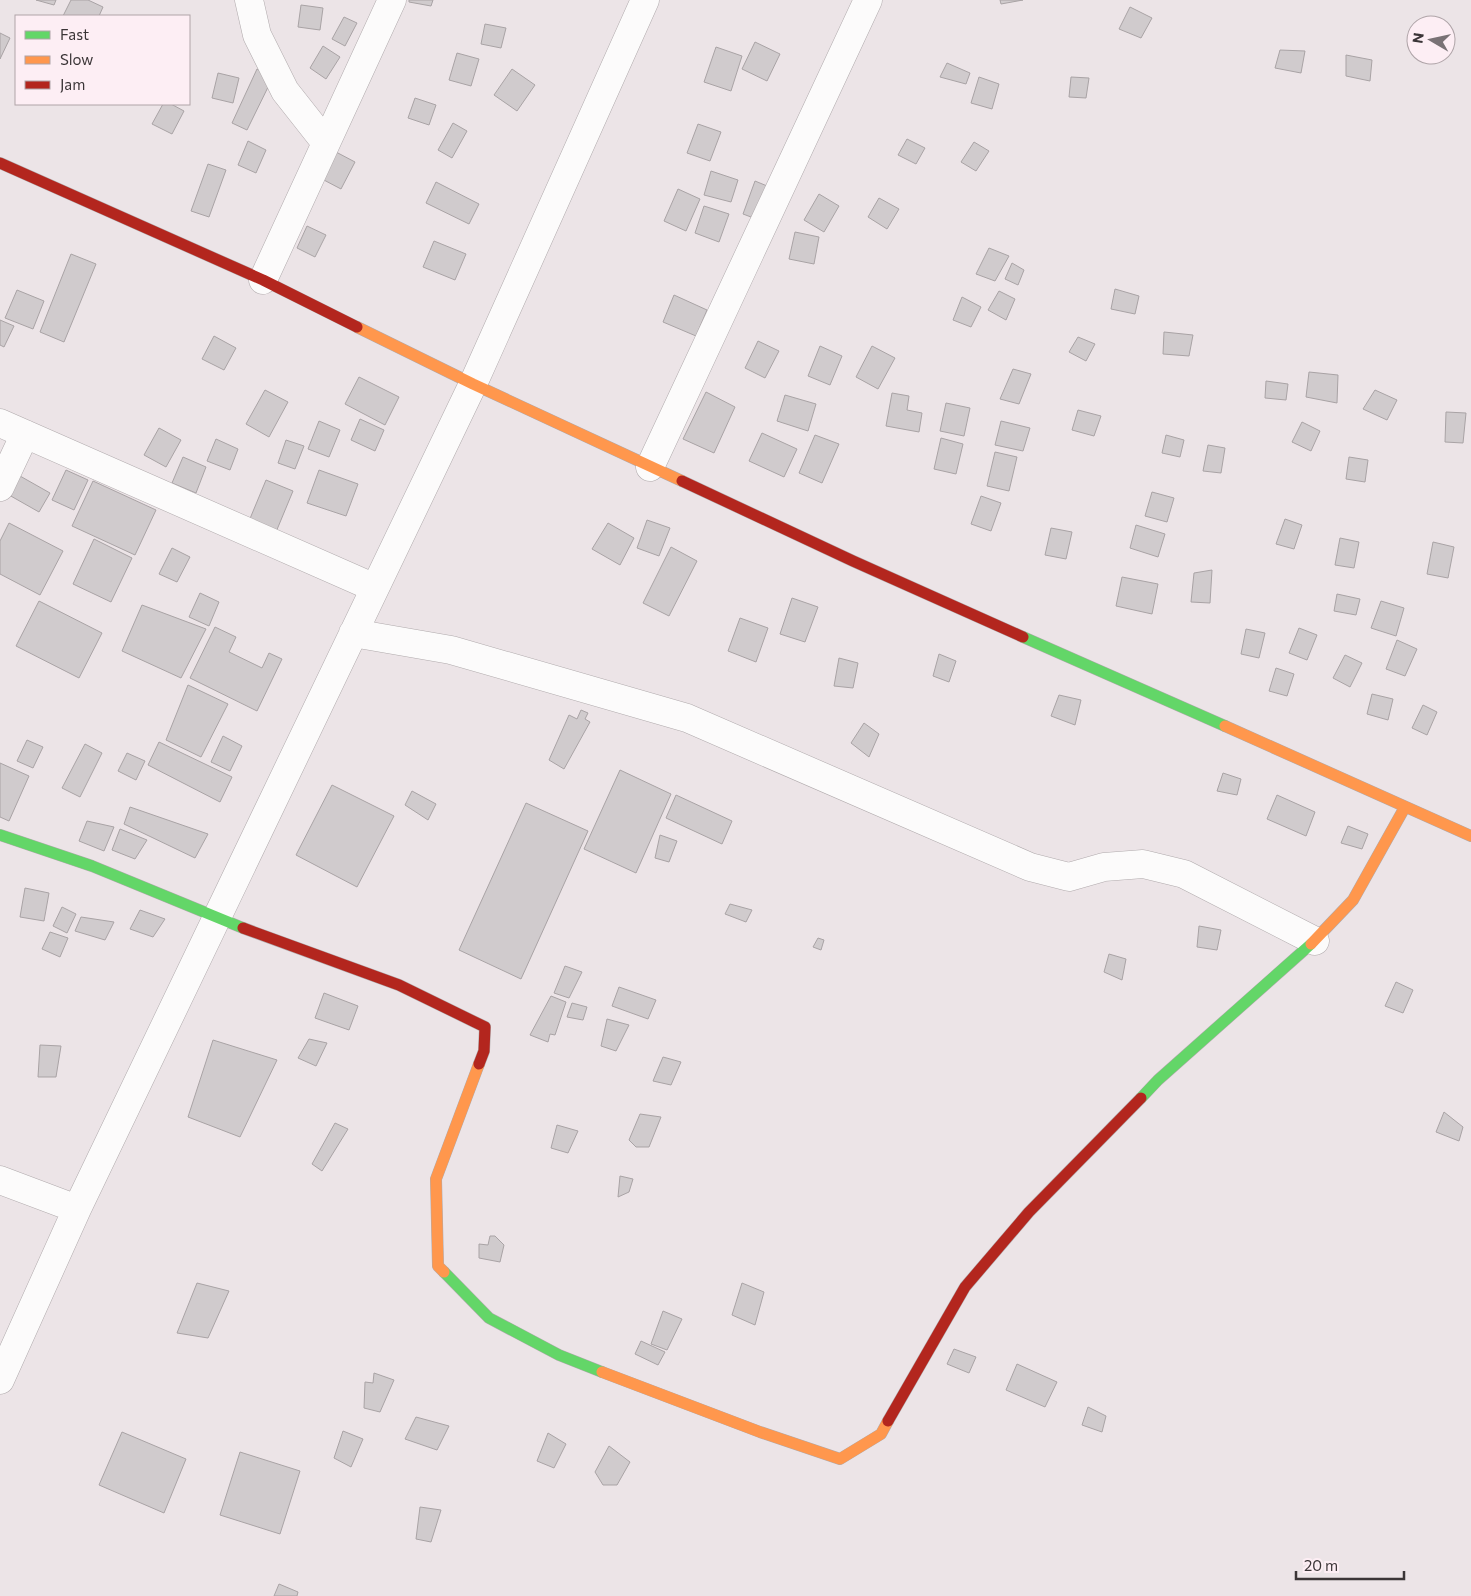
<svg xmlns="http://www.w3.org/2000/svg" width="1471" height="1596" viewBox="0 0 1471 1596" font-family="Commissioner,sans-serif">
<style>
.building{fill:#d0cbcd;stroke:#a9a3a5}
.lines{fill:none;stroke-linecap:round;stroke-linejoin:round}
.street-casing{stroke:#b0aaac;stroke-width:29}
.fast-casing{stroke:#b0aaac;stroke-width:12}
.slow-casing{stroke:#b0aaac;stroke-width:12}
.jam-casing{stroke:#b0aaac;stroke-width:12}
.street{stroke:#fcfbfb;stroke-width:28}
.fast{stroke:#63d668;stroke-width:11}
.slow{stroke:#ff974d;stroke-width:11}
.jam{stroke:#b3261e;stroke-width:11}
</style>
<rect width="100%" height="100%" fill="#ece4e7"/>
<path class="building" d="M 36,0 L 56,0 L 54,5 Z
M 71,0 L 88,0 L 103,7 L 99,16 L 63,16 Z
M 409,0 L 433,0 L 431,6 L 409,2 Z
M 1000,0 L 1023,0 L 1001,4 Z
M 301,5 L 323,8 L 320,30 L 298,27 Z
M 1130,7 L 1152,18 L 1141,38 L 1119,29 Z
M 344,17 L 357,23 L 345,46 L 332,39 Z
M 485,24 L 506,28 L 501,48 L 481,44 Z
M 0,33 L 10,38 L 0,59 Z
M 755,42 L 780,54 L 767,81 L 742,69 Z
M 323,46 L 340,57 L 326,79 L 310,68 Z
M 716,47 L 742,56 L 731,91 L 704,82 Z
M 1280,50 L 1305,51 L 1301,73 L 1275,68 Z
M 457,53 L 479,59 L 471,86 L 449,80 Z
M 1346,55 L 1372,60 L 1370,81 L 1346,76 Z
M 947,63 L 970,73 L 966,84 L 940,77 Z
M 257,69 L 273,77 L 247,130 L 232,123 Z
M 512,69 L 535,85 L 517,111 L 494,95 Z
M 218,73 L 239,78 L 233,103 L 212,98 Z
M 979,77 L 999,84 L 992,109 L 971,103 Z
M 1071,77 L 1089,78 L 1086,98 L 1069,97 Z
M 415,98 L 436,105 L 429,125 L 408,118 Z
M 163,104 L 171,104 L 184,111 L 172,134 L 152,124 Z
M 453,123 L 467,131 L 452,158 L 438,150 Z
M 698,124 L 721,132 L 710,161 L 687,153 Z
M 907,139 L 925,148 L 916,164 L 898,155 Z
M 248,141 L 266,150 L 256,173 L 238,165 Z
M 974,142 L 989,151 L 976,171 L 961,162 Z
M 336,152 L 355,162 L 341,189 L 322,179 Z
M 208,164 L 226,170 L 209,217 L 191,211 Z
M 711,171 L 738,180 L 731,202 L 704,195 Z
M 755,181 L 772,188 L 759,220 L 743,214 Z
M 436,182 L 479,204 L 469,224 L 426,203 Z
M 678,189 L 700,199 L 686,231 L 664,221 Z
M 819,194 L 839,206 L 824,232 L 804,220 Z
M 879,198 L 899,209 L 887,229 L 868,217 Z
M 704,206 L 729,214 L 719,242 L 695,233 Z
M 307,226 L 326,235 L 315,257 L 297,248 Z
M 795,232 L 819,237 L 814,264 L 789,259 Z
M 434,241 L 466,254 L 455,280 L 423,267 Z
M 989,248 L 1009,256 L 995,281 L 976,274 Z
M 71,254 L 96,264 L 64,342 L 40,332 Z
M 1012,263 L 1024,270 L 1018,285 L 1005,279 Z
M 1115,289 L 1139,296 L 1135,314 L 1111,309 Z
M 17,290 L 44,301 L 33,329 L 5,318 Z
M 999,291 L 1015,299 L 1006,320 L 988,310 Z
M 674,295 L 707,310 L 696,336 L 663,322 Z
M 962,297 L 981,307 L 971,327 L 953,320 Z
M 0,320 L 14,326 L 4,347 L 0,345 Z
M 1164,332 L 1193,335 L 1189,356 L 1163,354 Z
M 214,336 L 236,348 L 224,370 L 202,359 Z
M 1078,337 L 1095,344 L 1086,361 L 1069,352 Z
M 758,341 L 779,351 L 765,378 L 745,368 Z
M 820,346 L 842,356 L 830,385 L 808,376 Z
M 872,346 L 895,358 L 878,389 L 856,377 Z
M 1013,369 L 1031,374 L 1019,404 L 1000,399 Z
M 1309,372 L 1338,375 L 1337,403 L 1306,397 Z
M 359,377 L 399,397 L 385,425 L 345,404 Z
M 1266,381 L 1288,384 L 1286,400 L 1265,398 Z
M 265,390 L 288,402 L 269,437 L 246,424 Z
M 1375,390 L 1397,400 L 1387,420 L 1363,409 Z
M 706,392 L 735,407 L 714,453 L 683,439 Z
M 892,393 L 909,396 L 907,410 L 922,413 L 919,432 L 886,426 Z
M 785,395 L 816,404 L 808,431 L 777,421 Z
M 946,403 L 970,408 L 964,436 L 940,431 Z
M 1078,410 L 1101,416 L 1094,436 L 1072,430 Z
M 1446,412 L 1466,413 L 1463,443 L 1445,442 Z
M 360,419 L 384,430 L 375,451 L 351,440 Z
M 319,421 L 340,430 L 329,457 L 308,449 Z
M 1001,421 L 1030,428 L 1023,451 L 995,445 Z
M 1302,422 L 1320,431 L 1311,451 L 1292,442 Z
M 159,428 L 181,440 L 166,467 L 144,455 Z
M 762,433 L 797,449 L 784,477 L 749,461 Z
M 815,435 L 839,444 L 822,483 L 799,473 Z
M 1166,435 L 1184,440 L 1180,457 L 1162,453 Z
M 941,438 L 963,444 L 956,474 L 934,469 Z
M 216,439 L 238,449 L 230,470 L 207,461 Z
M 286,440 L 304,446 L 295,469 L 278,463 Z
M 1208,445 L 1225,448 L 1221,473 L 1203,471 Z
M 995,452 L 1017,457 L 1009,491 L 987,486 Z
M 183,457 L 206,467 L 196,493 L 172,483 Z
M 1349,457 L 1368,460 L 1365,482 L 1346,479 Z
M 66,470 L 88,480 L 74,510 L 52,500 Z
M 319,470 L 358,484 L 346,516 L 307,503 Z
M 20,476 L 50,493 L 39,512 L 9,495 Z
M 266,480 L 293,491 L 276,532 L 249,521 Z
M 93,481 L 156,510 L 135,555 L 72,526 Z
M 1152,492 L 1174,498 L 1167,522 L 1145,516 Z
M 981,496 L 1001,503 L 991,531 L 971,524 Z
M 1285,519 L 1302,525 L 1294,549 L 1276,544 Z
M 647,520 L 670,528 L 659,556 L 637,548 Z
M 9,523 L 63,551 L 40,595 L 0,574 L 0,541 Z
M 608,523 L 634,538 L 620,565 L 592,549 Z
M 1136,525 L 1165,534 L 1158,557 L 1130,548 Z
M 1051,528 L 1072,532 L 1066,559 L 1045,555 Z
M 1340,538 L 1359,542 L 1354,568 L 1335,565 Z
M 94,539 L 132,558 L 111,602 L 73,584 Z
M 1433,542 L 1454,547 L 1448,578 L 1427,574 Z
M 671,547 L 697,561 L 669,616 L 643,603 Z
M 172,548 L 190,557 L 177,582 L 159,574 Z
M 1212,570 L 1210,603 L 1191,602 L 1194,573 Z
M 1122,577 L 1158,584 L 1152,614 L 1116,606 Z
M 200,593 L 219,602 L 209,626 L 189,617 Z
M 1337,594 L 1360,599 L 1356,615 L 1334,611 Z
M 792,598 L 818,607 L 805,642 L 780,634 Z
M 39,601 L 102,633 L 79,678 L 16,646 Z
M 1381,601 L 1404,608 L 1396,636 L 1371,628 Z
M 142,605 L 206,629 L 181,678 L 122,651 Z
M 740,618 L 768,628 L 756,662 L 728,651 Z
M 215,627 L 236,637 L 229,652 L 262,668 L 269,653 L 282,659 L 257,711 L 190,678 Z
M 1299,628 L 1317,635 L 1307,660 L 1289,653 Z
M 1246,629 L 1265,633 L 1259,658 L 1241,654 Z
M 1397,640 L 1417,649 L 1405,676 L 1386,669 Z
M 939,654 L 956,661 L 949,682 L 933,676 Z
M 1345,655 L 1362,663 L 1350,687 L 1333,678 Z
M 839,658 L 858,663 L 853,688 L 834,686 Z
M 1276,668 L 1294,674 L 1287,696 L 1269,691 Z
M 188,685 L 228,704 L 201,757 L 166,740 Z
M 1372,694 L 1393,699 L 1388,720 L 1367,714 Z
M 1059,695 L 1081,700 L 1075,725 L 1051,716 Z
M 1423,705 L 1437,712 L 1427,735 L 1412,728 Z
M 581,710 L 588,713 L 585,719 L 590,722 L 564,769 L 549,760 L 569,715 L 577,719 Z
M 864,723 L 879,734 L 869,757 L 851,743 Z
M 223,736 L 242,746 L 230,771 L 211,762 Z
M 27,740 L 43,747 L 33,768 L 17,761 Z
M 159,742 L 232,777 L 220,802 L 148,765 Z
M 85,744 L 102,753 L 80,797 L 62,788 Z
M 127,753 L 145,761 L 136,780 L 118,771 Z
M 0,763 L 29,776 L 9,821 L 0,817 Z
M 620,770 L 671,794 L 636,873 L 584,849 Z
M 1223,773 L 1241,779 L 1237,795 L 1217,791 Z
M 332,785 L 394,816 L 357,887 L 296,855 Z
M 412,791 L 436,804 L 428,820 L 405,805 Z
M 676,795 L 732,821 L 722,844 L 666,818 Z
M 1277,795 L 1315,812 L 1306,836 L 1267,819 Z
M 526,803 L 588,831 L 521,979 L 459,950 Z
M 130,807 L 208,834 L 195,858 L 124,824 Z
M 87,821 L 114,827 L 104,851 L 79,841 Z
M 1348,826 L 1368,834 L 1362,849 L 1341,843 Z
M 120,829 L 147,840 L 135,859 L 112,850 Z
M 660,835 L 677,841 L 669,862 L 655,858 Z
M 25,888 L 49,893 L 44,921 L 20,917 Z
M 730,904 L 752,910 L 746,922 L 725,914 Z
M 62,907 L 76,914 L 67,933 L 53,926 Z
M 140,910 L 165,919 L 153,937 L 130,929 Z
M 81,917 L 114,922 L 105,940 L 75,931 Z
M 1199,926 L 1221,930 L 1217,950 L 1197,947 Z
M 50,932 L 68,938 L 60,957 L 42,949 Z
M 818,938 L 824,940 L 821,950 L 813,947 Z
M 1109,954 L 1126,959 L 1122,980 L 1104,972 Z
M 565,966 L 582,972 L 569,998 L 554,993 Z
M 1396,982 L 1413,990 L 1403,1013 L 1385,1006 Z
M 619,987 L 656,1000 L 648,1019 L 612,1006 Z
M 324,993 L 358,1006 L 349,1030 L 315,1018 Z
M 551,996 L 566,1002 L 555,1035 L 550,1034 L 548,1042 L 530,1035 Z
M 572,1003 L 587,1007 L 583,1020 L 567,1017 Z
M 607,1019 L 629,1025 L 616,1051 L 601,1046 Z
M 309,1039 L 327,1043 L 316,1066 L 298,1058 Z
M 213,1040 L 277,1060 L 240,1137 L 188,1117 Z
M 40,1045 L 61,1046 L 56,1077 L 38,1077 Z
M 663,1057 L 681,1062 L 671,1085 L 653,1081 Z
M 1444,1112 L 1463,1127 L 1459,1141 L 1436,1132 Z
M 640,1114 L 661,1117 L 649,1147 L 636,1147 L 629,1140 Z
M 335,1123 L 348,1129 L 322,1171 L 312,1164 Z
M 557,1125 L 578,1131 L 568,1153 L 551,1148 Z
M 620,1176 L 633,1179 L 629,1192 L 618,1197 Z
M 490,1236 L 495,1236 L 504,1245 L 500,1262 L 479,1258 L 479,1244 L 488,1245 Z
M 197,1283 L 229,1291 L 208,1338 L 177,1333 Z
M 742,1283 L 764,1292 L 755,1325 L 732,1315 Z
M 663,1311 L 682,1319 L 667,1350 L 651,1344 Z
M 641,1341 L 665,1352 L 658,1365 L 635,1354 Z
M 954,1349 L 976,1357 L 969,1373 L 947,1364 Z
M 1017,1364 L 1057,1382 L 1045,1407 L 1006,1390 Z
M 374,1373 L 394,1380 L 380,1412 L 364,1408 L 365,1382 L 373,1383 Z
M 1088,1407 L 1106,1416 L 1102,1432 L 1082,1425 Z
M 416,1417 L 449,1426 L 437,1450 L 405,1439 Z
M 343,1431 L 363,1439 L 351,1467 L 334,1458 Z
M 122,1432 L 186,1459 L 164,1513 L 99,1485 Z
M 548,1433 L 566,1444 L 554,1468 L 537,1461 Z
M 609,1446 L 630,1462 L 617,1485 L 603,1485 L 595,1472 Z
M 240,1452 L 300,1471 L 280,1534 L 220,1515 Z
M 420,1507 L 441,1510 L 431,1542 L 416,1539 Z
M 279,1584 L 298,1592 L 297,1596 L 274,1596 Z"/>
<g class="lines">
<defs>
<path id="street" d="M 249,0 L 257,35 L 285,91 L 326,143
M 263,280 L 392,0
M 0,423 L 375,588
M 650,467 L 868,0
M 0,487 L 25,434
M 353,633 L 451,650 L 687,718 L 1030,867 L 1069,877 L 1104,867 L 1143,864 L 1184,874 L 1315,941
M 0,1180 L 77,1209
M 0,1380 L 77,1209 L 473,384 L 645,0"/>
<path id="fast" d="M 1023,637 L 1225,726
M 0,835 L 92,866 L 243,928
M 1141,1098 L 1158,1080 L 1311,944
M 444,1272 L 489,1318 L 559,1355 L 602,1372"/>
<path id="slow" d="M 357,327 L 473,384 L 682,481
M 1225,726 L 1471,836
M 1311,944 L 1353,900 L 1405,807
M 444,1272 L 438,1266 L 436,1179 L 479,1064
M 602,1372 L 760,1432 L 840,1459 L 881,1434 L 888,1421"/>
<path id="jam" d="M 0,163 L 263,280 L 357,327
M 682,481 L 853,561 L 1023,637
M 243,928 L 399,985 L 485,1027 L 484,1051 L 479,1064
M 888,1421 L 965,1287 L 1029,1212 L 1141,1098"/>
</defs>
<use href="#street" class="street-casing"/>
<use href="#fast" class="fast-casing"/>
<use href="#slow" class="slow-casing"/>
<use href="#jam" class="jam-casing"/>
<use href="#street" class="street"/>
<use href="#fast" class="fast"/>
<use href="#slow" class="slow"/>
<use href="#jam" class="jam"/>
</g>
<rect x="15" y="15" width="175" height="90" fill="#fdeef4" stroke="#afa4a8"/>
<rect x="25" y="31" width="25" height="8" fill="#63d668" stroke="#afa4a8"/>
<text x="60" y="40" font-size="15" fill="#3b3537">Fast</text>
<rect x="25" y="56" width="25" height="8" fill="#ff974d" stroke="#afa4a8"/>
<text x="60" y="65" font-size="15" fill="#3b3537">Slow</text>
<rect x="25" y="81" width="25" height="8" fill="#b3261e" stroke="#afa4a8"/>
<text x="60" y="90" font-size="15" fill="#3b3537">Jam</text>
<g transform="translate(1431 40) rotate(279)"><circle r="24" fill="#fdeef4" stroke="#afa4a8"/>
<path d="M0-4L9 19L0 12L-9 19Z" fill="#797275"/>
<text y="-8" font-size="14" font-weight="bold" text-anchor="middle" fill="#3b3537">N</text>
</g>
<path d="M1296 1571v8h108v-8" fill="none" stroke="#3b3537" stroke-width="2.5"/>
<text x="1304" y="1571" font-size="15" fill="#3b3537" stroke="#fdeef4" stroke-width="4" paint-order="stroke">20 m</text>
</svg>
